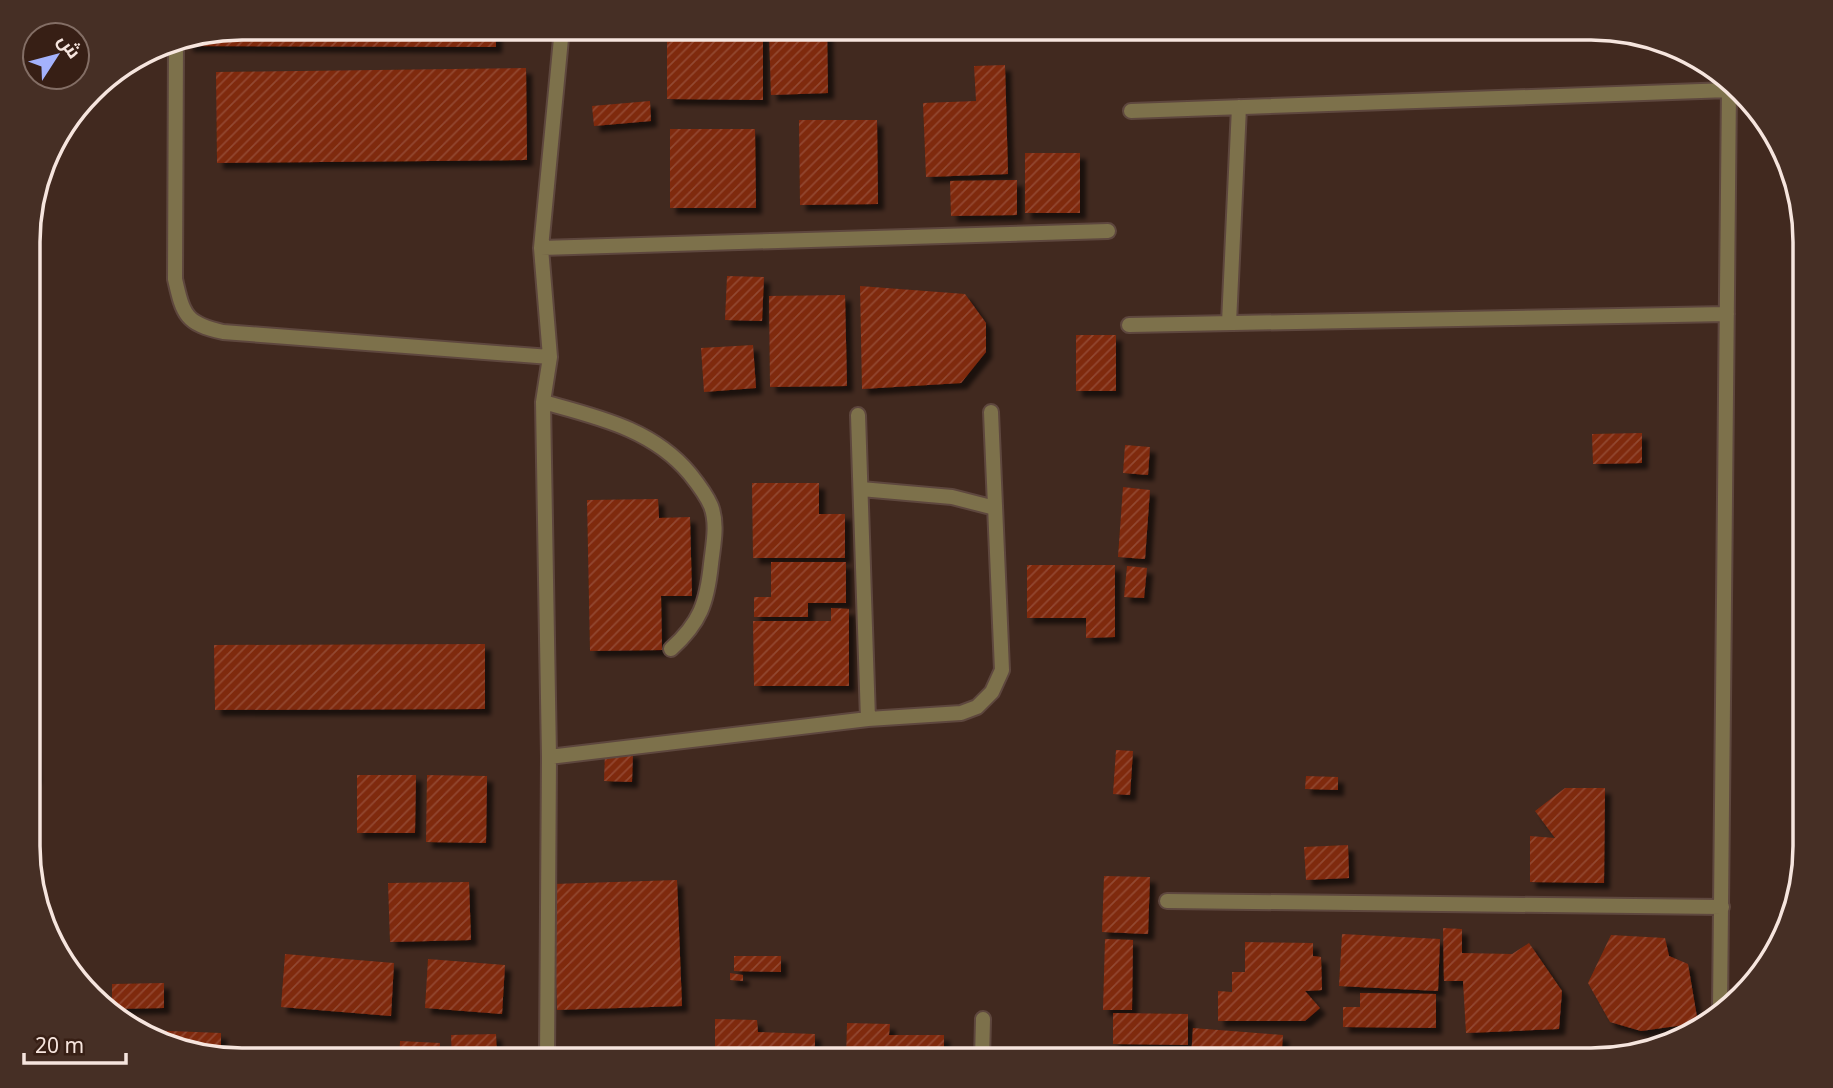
<svg xmlns="http://www.w3.org/2000/svg" width="1833" height="1088" viewBox="0 0 1833 1088" font-family="'Noto Sans',Cairo,sans-serif">
<style>
.building{fill:url(#building-hatch);filter:url(#shadow)}
.lines{fill:none;stroke-linecap:round;stroke-linejoin:round}
.minor-casing{stroke:#5e473e;stroke-width:18}
.minor{stroke:#7d714b;stroke-width:14}
.rim{fill:none;stroke:#f6e5de;stroke-width:3.5}
</style>
<defs>
<pattern id="building-hatch" width="6" height="6" patternUnits="userSpaceOnUse" patternTransform="scale(1.75)"><rect width="6" height="6" fill="#7f290e"/><path d="M-1 1l2-2M0 6l6-6M5 7l2-2" fill="none" stroke="#924831"/></pattern>
<filter id="shadow"><feDropShadow dx="6" dy="6" stdDeviation="2" flood-color="#0009"/></filter>
</defs>
<rect width="100%" height="100%" fill="#41291f"/>
<path class="building" d="M 242,28 L 496,28 L 496,47 L 187,46 L 187,39 Z
M 667,28 L 763,28 L 763,100 L 667,99 Z
M 769,28 L 827,28 L 828,93 L 771,95 Z
M 1005,65 L 1008,174 L 926,177 L 923,103 L 976,101 L 974,66 Z
M 526,68 L 527,160 L 217,163 L 216,72 Z
M 650,101 L 651,121 L 594,126 L 592,106 Z
M 799,120 L 877,120 L 878,204 L 800,205 Z
M 670,129 L 755,129 L 756,208 L 670,208 Z
M 1025,153 L 1080,153 L 1080,213 L 1025,213 Z
M 1017,180 L 1017,215 L 951,216 L 950,181 Z
M 727,276 L 764,277 L 762,321 L 725,320 Z
M 860,286 L 965,294 L 986,323 L 986,352 L 961,383 L 862,389 Z
M 845,295 L 847,386 L 770,387 L 769,296 Z
M 1076,335 L 1116,335 L 1116,391 L 1076,391 Z
M 753,345 L 756,388 L 704,392 L 701,348 Z
M 1642,433 L 1642,463 L 1593,464 L 1592,434 Z
M 1125,445 L 1150,447 L 1148,475 L 1123,473 Z
M 752,483 L 819,483 L 819,514 L 845,514 L 845,558 L 753,558 Z
M 1123,487 L 1150,490 L 1145,559 L 1118,557 Z
M 658,499 L 659,518 L 690,517 L 692,596 L 661,596 L 662,650 L 590,651 L 587,500 Z
M 771,562 L 846,562 L 846,603 L 808,603 L 808,617 L 754,617 L 754,597 L 771,597 Z
M 1027,565 L 1115,565 L 1115,637 L 1086,638 L 1086,618 L 1027,618 Z
M 1127,566 L 1147,568 L 1144,598 L 1124,597 Z
M 831,608 L 849,609 L 849,686 L 754,686 L 753,621 L 831,621 Z
M 485,644 L 485,709 L 215,710 L 214,645 Z
M 30,728 L 32,728 L 35,778 L 30,778 Z
M 1116,750 L 1133,751 L 1130,795 L 1113,794 Z
M 605,751 L 633,752 L 632,782 L 604,781 Z
M 357,775 L 416,775 L 415,833 L 357,833 Z
M 427,775 L 487,776 L 486,843 L 426,842 Z
M 1306,776 L 1338,777 L 1338,790 L 1305,789 Z
M 1565,788 L 1605,788 L 1604,883 L 1530,882 L 1530,836 L 1555,838 L 1535,811 Z
M 1348,845 L 1349,878 L 1306,880 L 1304,847 Z
M 1104,876 L 1150,877 L 1148,934 L 1102,932 Z
M 677,880 L 682,1006 L 557,1010 L 553,884 Z
M 469,882 L 471,940 L 390,942 L 388,883 Z
M 1443,928 L 1462,929 L 1462,953 L 1512,954 L 1529,943 L 1562,991 L 1559,1029 L 1466,1033 L 1463,981 L 1444,981 Z
M 1342,934 L 1440,939 L 1438,991 L 1339,986 Z
M 1611,935 L 1665,938 L 1669,956 L 1688,964 L 1698,1023 L 1641,1031 L 1610,1022 L 1588,983 Z
M 1105,939 L 1133,940 L 1132,1010 L 1103,1010 Z
M 1245,942 L 1313,943 L 1313,956 L 1321,957 L 1322,990 L 1305,991 L 1320,1008 L 1305,1021 L 1218,1021 L 1218,991 L 1232,992 L 1232,972 L 1245,972 Z
M 285,954 L 394,963 L 391,1016 L 281,1007 Z
M 734,956 L 781,956 L 781,972 L 734,971 Z
M 428,959 L 505,965 L 502,1014 L 425,1008 Z
M 730,973 L 743,975 L 743,981 L 730,980 Z
M 164,983 L 164,1008 L 112,1009 L 112,984 Z
M 1360,993 L 1436,994 L 1436,1028 L 1343,1027 L 1343,1007 L 1360,1007 Z
M 1113,1013 L 1188,1014 L 1188,1045 L 1113,1044 Z
M 715,1019 L 757,1020 L 758,1032 L 815,1034 L 815,1060 L 715,1060 Z
M 847,1023 L 890,1024 L 889,1035 L 944,1035 L 944,1060 L 846,1060 Z
M 1193,1028 L 1283,1035 L 1281,1060 L 1191,1059 Z
M 145,1030 L 221,1033 L 221,1054 L 145,1034 Z
M 496,1034 L 497,1060 L 452,1060 L 451,1035 Z
M 400,1041 L 440,1043 L 439,1060 L 399,1060 Z
M 290,1047 L 343,1050 L 343,1060 L 290,1060 Z"/>
<g class="lines">
<defs>
<path id="minor" d="M 176,41 L 175,279 C 183,315 186,324 223,332 L 550,357
M 1131,111 L 1729,90
M 541,248 L 1108,231
M 1229,323 L 1239,107
M 1129,325 L 1727,314
M 543,402 C 597,417 653,429 690,474 C 698,484 706,494 711,506 C 718,524 713,546 711,564 C 707,603 700,623 671,649
M 858,415 L 868,719
M 861,489 L 952,497 L 995,508
M 549,757 L 868,719 L 961,713 L 977,707 L 992,692 L 1002,670 L 991,412
M 1167,901 L 1722,907
M 1720,1010 L 1729,87
M 547,1060 L 549,757 L 543,402 L 550,357 L 541,248 L 562,28
M 982,1060 L 983,1019"/>
</defs>
<use href="#minor" class="minor-casing"/>
<use href="#minor" class="minor"/>
</g>
<path d="M0 0H1833V1088H0ZM242 40H1591A202 202 0 0 1 1793 242V846A202 202 0 0 1 1591 1048H242A202 202 0 0 1 40 846V242A202 202 0 0 1 242 40Z" fill="#462f25" fill-rule="evenodd"/>
<path class="rim" d="M242 40H1591A202 202 0 0 1 1793 242V846A202 202 0 0 1 1591 1048H242A202 202 0 0 1 40 846V242A202 202 0 0 1 242 40Z"/>
<g transform="translate(56 56) rotate(54)"><circle r="33" fill="#371f15" stroke="#836e65" stroke-width="2"/>
<path d="M0-5L12 26L0 18L-12 26Z" fill="#a4b2fc"/>
<text y="-10" font-size="19" font-weight="bold" text-anchor="middle" fill="#f6e5de">ش</text>
</g>
<path d="M24 1053v10h102v-10" fill="none" stroke="#f6e5de" stroke-width="3.5"/>
<text x="35" y="1053" font-size="21" fill="#f6e5de" stroke="#371f15" stroke-width="5" paint-order="stroke">20 m</text>
</svg>
